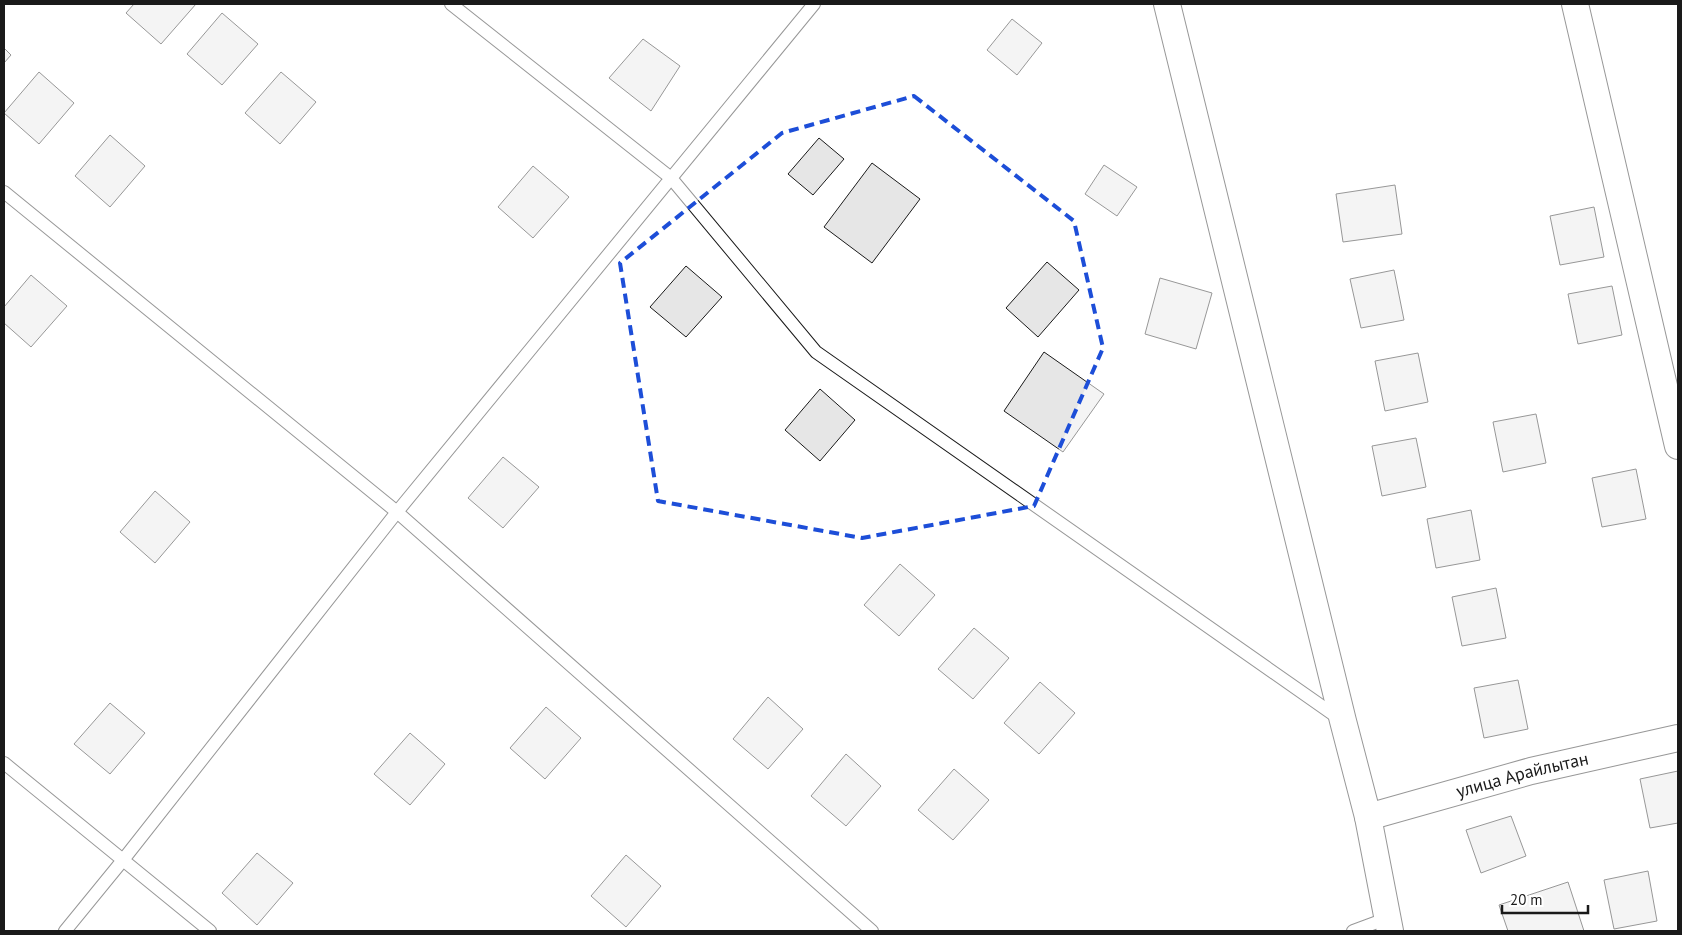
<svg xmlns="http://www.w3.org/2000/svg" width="1682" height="935" viewBox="0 0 1682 935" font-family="'PT Sans',sans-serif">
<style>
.building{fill:#e6e6e6;stroke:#1a1a1a}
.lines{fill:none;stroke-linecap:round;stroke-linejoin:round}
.lane-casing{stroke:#1a1a1a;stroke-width:14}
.street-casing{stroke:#1a1a1a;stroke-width:28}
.lane{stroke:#fff;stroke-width:12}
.street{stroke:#fff;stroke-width:26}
.marked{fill:none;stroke:#1d4ed8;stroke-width:4;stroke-dasharray:10 6;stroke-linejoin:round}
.labels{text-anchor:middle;stroke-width:4;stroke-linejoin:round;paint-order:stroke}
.street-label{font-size:18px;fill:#1a1a1a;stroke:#fff}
</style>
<rect width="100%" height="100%" fill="#fff"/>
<path class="building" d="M 134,4 L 196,4 L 161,44 L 126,13 Z
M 222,13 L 258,44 L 222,85 L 187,54 Z
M 1012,19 L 1042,43 L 1017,75 L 987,50 Z
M 643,39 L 680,66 L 651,111 L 609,78 Z
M 4,48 L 11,55 L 4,63 Z
M 39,72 L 74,103 L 39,144 L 4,113 Z
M 281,72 L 316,102 L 280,144 L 245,113 Z
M 110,135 L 145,166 L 110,207 L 75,176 Z
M 819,138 L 844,159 L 813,195 L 788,174 Z
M 872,163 L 920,199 L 872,263 L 824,227 Z
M 1104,165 L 1137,187 L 1117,216 L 1085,194 Z
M 533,166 L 569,197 L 533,238 L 498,207 Z
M 1395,185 L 1402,234 L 1343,242 L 1336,194 Z
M 1594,207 L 1604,257 L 1560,265 L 1550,216 Z
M 1047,262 L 1079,290 L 1038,337 L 1006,308 Z
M 686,266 L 722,297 L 686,337 L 650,307 Z
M 1394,270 L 1404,320 L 1361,328 L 1350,279 Z
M 31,275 L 67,306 L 31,347 L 4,323 L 4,307 Z
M 1160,278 L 1212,293 L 1196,349 L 1145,334 Z
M 1612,286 L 1622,335 L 1578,344 L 1568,294 Z
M 1044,352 L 1104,394 L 1063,452 L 1004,411 Z
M 1418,353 L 1428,402 L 1385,411 L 1375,361 Z
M 820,389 L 855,420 L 820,461 L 785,430 Z
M 1536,414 L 1546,463 L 1503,472 L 1493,422 Z
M 1416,438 L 1426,487 L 1382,496 L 1372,446 Z
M 503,457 L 539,487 L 503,528 L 468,498 Z
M 1636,469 L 1646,519 L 1602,527 L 1592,478 Z
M 155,491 L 190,522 L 155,563 L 120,532 Z
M 1471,510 L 1480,560 L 1436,568 L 1427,519 Z
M 900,564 L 935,595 L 899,636 L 864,605 Z
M 1496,588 L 1506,638 L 1462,646 L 1452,597 Z
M 974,628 L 1009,658 L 973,699 L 938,669 Z
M 1518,680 L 1528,729 L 1484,738 L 1474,688 Z
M 1040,682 L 1075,713 L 1039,754 L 1004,723 Z
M 768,697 L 803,729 L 768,769 L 733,739 Z
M 110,703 L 145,733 L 110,774 L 74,744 Z
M 546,707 L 581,738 L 545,779 L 510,748 Z
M 410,733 L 445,764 L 410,805 L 374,774 Z
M 846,754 L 881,786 L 846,826 L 811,796 Z
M 954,769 L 989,800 L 953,840 L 918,810 Z
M 1678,771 L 1678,823 L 1650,828 L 1640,779 Z
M 1511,816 L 1526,856 L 1481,873 L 1466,830 Z
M 257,853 L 293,883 L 257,925 L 222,893 Z
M 626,855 L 661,886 L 626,927 L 591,896 Z
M 1648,871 L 1657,921 L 1614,929 L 1604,880 Z
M 1568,882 L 1584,931 L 1508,931 L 1499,905 Z"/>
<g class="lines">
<defs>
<path id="lane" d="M 451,4 L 671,178 L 816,352 L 1340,719
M 4,192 L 397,512 L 872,931
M 4,763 L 210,931
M 65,931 L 123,860 L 397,512 L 814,4
M 1353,931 L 1388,918"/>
<g id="street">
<path d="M 1167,4 L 1343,721 L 1368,817 L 1390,931"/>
<path d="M 1575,4 L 1678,446"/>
<path id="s1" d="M 1368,817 L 1531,771 L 1678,738"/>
</g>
</defs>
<use href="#lane" class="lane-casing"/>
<use href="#street" class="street-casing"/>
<use href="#lane" class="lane"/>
<use href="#street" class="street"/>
</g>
<path d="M0 0H1682V935H0ZM 914,96 L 1074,221 L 1103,348 L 1034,506 L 862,538 L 658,501 L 620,263 L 782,133 Z" fill="#fff" fill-opacity=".55" fill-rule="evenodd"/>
<path class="marked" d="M 914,96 L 1074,221 L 1103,348 L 1034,506 L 862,538 L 658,501 L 620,263 L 782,133 Z"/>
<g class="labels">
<g class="street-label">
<text dy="6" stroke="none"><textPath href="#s1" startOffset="160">улица Арайлытан</textPath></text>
</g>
</g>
<rect width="1682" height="935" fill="none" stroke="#1a1a1a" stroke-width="10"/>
<path d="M1502 905v8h86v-8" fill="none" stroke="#1a1a1a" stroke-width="2.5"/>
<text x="1510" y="905" font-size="15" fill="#1a1a1a" stroke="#ffffff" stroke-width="4" paint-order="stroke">20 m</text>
</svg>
